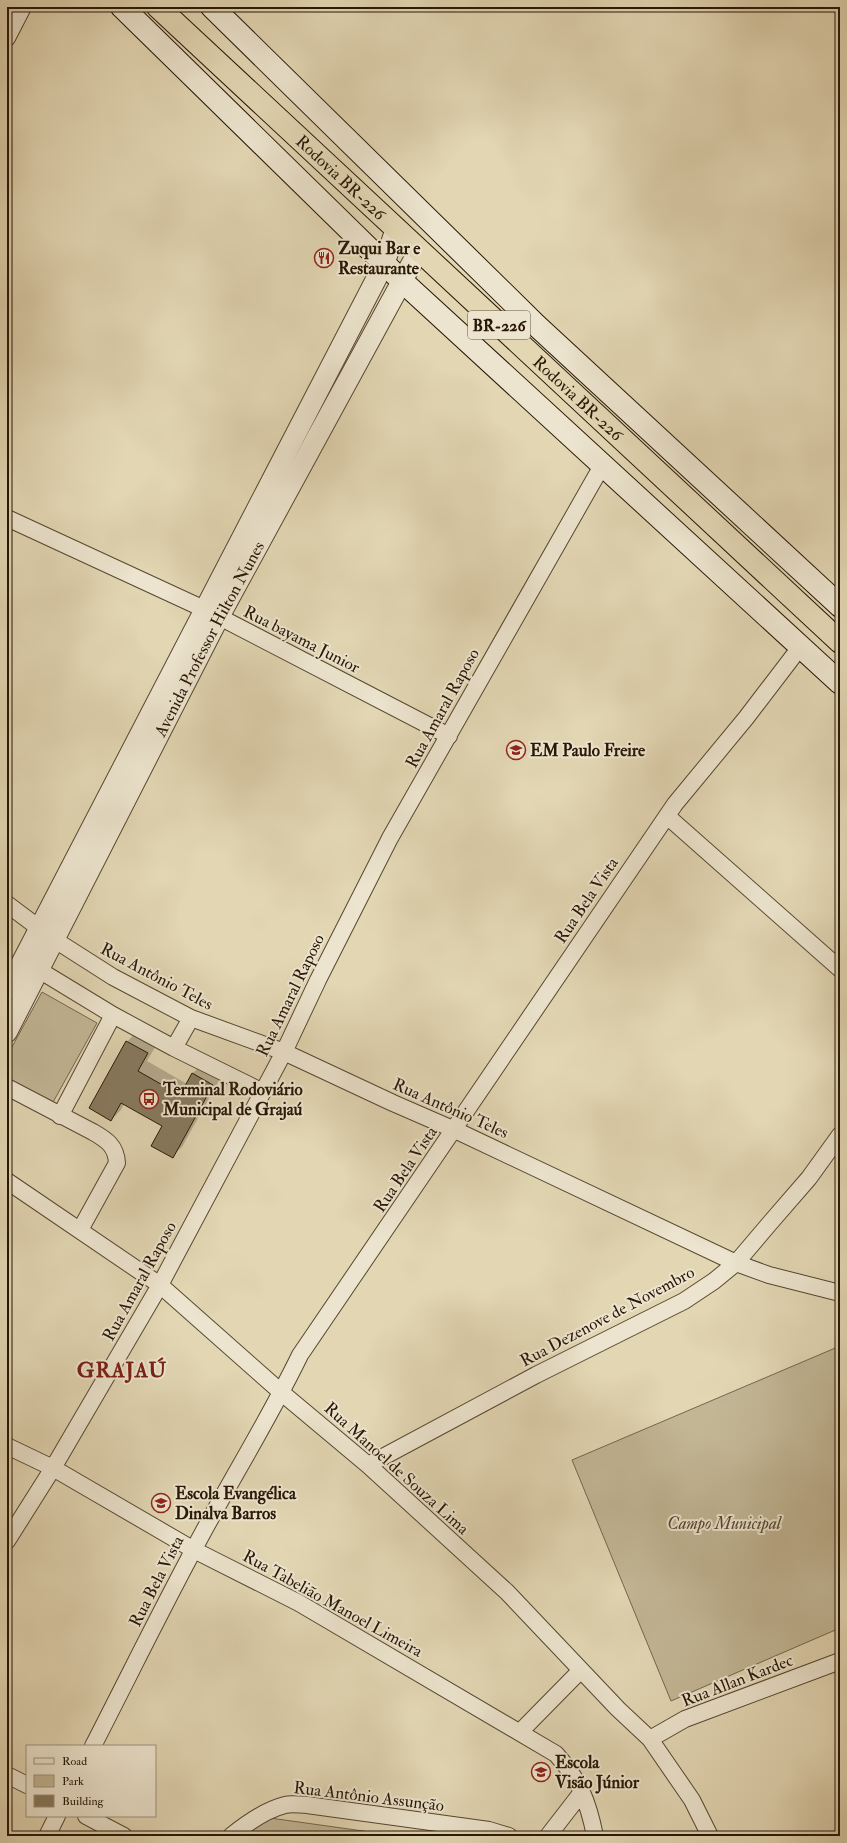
<svg xmlns="http://www.w3.org/2000/svg" width="847" height="1843" viewBox="0 0 847 1843" font-family="'IM FELL Double Pica',serif">
<style>
.green{fill:#c2b695;stroke:#74664d}
.shadow{fill:#0003}
.building{fill:#887a5f;stroke:#271705}
.lines{fill:none;stroke-linecap:round;stroke-linejoin:round}
.minor-casing{stroke:#564730;stroke-width:18}
.tertiary-casing{stroke:#564730;stroke-width:22}
.secondary-casing{stroke:#271705;stroke-width:24}
.trunk-casing{stroke:#271705;stroke-width:24}
.minor{stroke:#ece4ce;stroke-width:16}
.tertiary{stroke:#ece4ce;stroke-width:20}
.secondary{stroke:#ece4ce;stroke-width:22}
.trunk{stroke:#e2d6b3;stroke-width:22}
.labels{text-anchor:middle;stroke-width:4;stroke-linejoin:round;paint-order:stroke}
.shield{fill:#ece4ce;stroke:#625441;stroke-width:1}
.shield-label{font-size:16px;font-weight:bold;fill:#271705}
.street-label{font-size:17px;fill:#271705;stroke:#ece4ce}
.poi-label{font-size:17px;font-weight:bold;fill:#271705;stroke:#ece4ce;text-anchor:start}
.park-label{font-size:17px;font-style:italic;fill:#564730;stroke:#ece4ce}
.district-label{font-size:21px;font-weight:bold;letter-spacing:1px;fill:#7a1f14;stroke:#ece4ce}
</style>
<rect width="100%" height="100%" fill="#e2d6b3"/>
<filter id="stains"><feTurbulence type="fractalNoise" baseFrequency=".005" numOctaves="4"/><feColorMatrix values="0 0 0 0 .2 0 0 0 0 .09 0 0 0 0 .02 0 0 0 .5 -.17"/></filter>
<radialGradient id="worn" r=".72"><stop offset=".6" stop-color="#630" stop-opacity="0"/><stop offset="1" stop-color="#630" stop-opacity=".3"/></radialGradient>
<path class="green" d="M 42,992 L 97,1023 L 52,1104 L 7,1080 L 7,1056 Z
M 840,1346 L 840,1628 L 671,1701 L 572,1460 Z
M 270,1818 L 399,1836 L 239,1836 Z"/>
<path class="shadow" d="M 136,1032 L 157,1044 L 147,1061 L 187,1084 L 192,1074 L 202,1064 L 222,1075 L 182,1147 L 172,1156 L 163,1126 L 124,1104 L 121,1110 L 111,1120 L 127,1042 Z"/>
<path class="building" d="M 126,1041 L 148,1053 L 138,1071 L 180,1095 L 192,1073 L 213,1085 L 173,1158 L 151,1146 L 162,1126 L 121,1103 L 111,1121 L 89,1108 Z"/>
<g class="lines">
<defs>
<path id="minor" d="M 7,38 L 23,7
M 7,518 L 204,609 L 449,736
M 667,816 L 840,969
M 7,904 L 39,928
M 55,940 L 113,977 L 191,1018 L 284,1052 L 393,1103 L 455,1130 L 736,1263 L 769,1275 L 840,1293
M 39,970 L 113,1015 L 174,1048 L 263,1092
M 174,1048 L 191,1018
M 7,1087 L 93,1132 C 107,1140 116,1146 117,1163 L 80,1230
M 60,1116 L 113,1015
M 7,1181 L 160,1285 L 282,1393 L 368,1465 L 507,1592 L 618,1709 L 650,1739 L 692,1800 L 710,1836
M 7,1446 L 53,1468 L 194,1550 L 299,1603 L 556,1754 C 580,1781 588,1801 595,1836
M 368,1465 L 536,1375 L 684,1301 L 714,1281 L 736,1263 L 770,1223 L 809,1178 L 840,1135
M 7,1541 L 53,1468 L 160,1285 L 284,1052 L 318,980 L 390,838 L 603,464
M 520,1732 L 581,1670
M 650,1739 L 685,1719 L 840,1661
M 93,1746 C 131,1672 167,1598 207,1525 C 238,1468 272,1413 300,1355 L 675,804 L 746,718 L 801,646
M 7,1775 L 27,1785
M 86,1816 L 124,1836
M 47,1836 L 57,1816
M 231,1836 C 247,1823 265,1810 285,1805 C 292,1803 300,1805 307,1805 L 489,1830 L 509,1836
M 548,1836 L 582,1792"/>
<g id="tertiary">
<path d="M 7,991 L 385,262 L 396,228"/>
<path id="s1" d="M 7,1032 L 219,617 L 419,250"/>
</g>
<path id="secondary" d="M 122,7 L 402,281 L 840,683
M 212,7 L 536,325 L 840,606"/>
<g id="trunk">
<path id="s2" d="M 158,7 L 840,642"/>
</g>
</defs>
<use href="#minor" class="minor-casing"/>
<use href="#tertiary" class="tertiary-casing"/>
<use href="#secondary" class="secondary-casing"/>
<use href="#trunk" class="trunk-casing"/>
<use href="#minor" class="minor"/>
<use href="#tertiary" class="tertiary"/>
<use href="#secondary" class="secondary"/>
<use href="#trunk" class="trunk"/>
</g>
<defs>
<symbol id="restaurant-ring" viewBox="-11 -11 22 22"><circle r="9.5" fill="#ece4ce" stroke="#8f2418" stroke-width="1.5"/><path d="M-5-6h1v4h1v-4h1v4h1v-4h1v5L-1.5 .5V6h-2V.5L-5-1ZM5-6V6H3V1.5H1.5Q1.5-4 5-6Z" fill="#8f2418"/></symbol>
<symbol id="school-ring" viewBox="-11 -11 22 22"><circle r="9.5" fill="#ece4ce" stroke="#8f2418" stroke-width="1.5"/><path d="M0-5L7-2L0 1L-7-2ZM-4 1L0 2.5L4 1V4Q0 6-4 4Z" fill="#8f2418"/></symbol>
<symbol id="bus-ring" viewBox="-11 -11 22 22"><circle r="9.5" fill="#ece4ce" stroke="#8f2418" stroke-width="1.5"/><path d="M-5-6H5V4H4V6H2V4H-2V6H-4V4H-5ZM-3.5-4V0h7V-4ZM-3.5 1.2v1.5H-2V1.2ZM2 1.2v1.5H3.5V1.2Z" fill="#8f2418"/></symbol>
</defs>
<g fill-rule="evenodd">
<use href="#restaurant-ring" x="313" y="247" width="22" height="22"/>
<use href="#school-ring" x="505" y="739" width="22" height="22"/>
<use href="#bus-ring" x="138" y="1088" width="22" height="22"/>
<use href="#school-ring" x="150" y="1492" width="22" height="22"/>
<use href="#school-ring" x="530" y="1761" width="22" height="22"/>
</g>
<g class="labels">
<rect class="shield" x="468" y="311" width="62" height="28" rx="3"/>
<g class="shield-label">
<text x="499" y="331">BR-226</text>
</g>
<g class="street-label">
<text dy="6" stroke="none"><textPath href="#s2" startOffset="250">Rodovia BR-226</textPath></text>
<text dy="6" stroke="none"><textPath href="#s2" startOffset="574">Rodovia BR-226</textPath></text>
<text dy="6" stroke="none"><textPath href="#s1" startOffset="442">Avenida Professor Hilton Nunes</textPath></text>
<text transform="translate(302 639) rotate(27)" y="6">Rua bayama Junior</text>
<text transform="translate(442 708) rotate(-61)" y="6">Rua Amaral Raposo</text>
<text transform="translate(586 900) rotate(-56)" y="6">Rua Bela Vista</text>
<text transform="translate(157 976) rotate(28)" y="6">Rua Antônio Teles</text>
<text transform="translate(290 995) rotate(-64)" y="6">Rua Amaral Raposo</text>
<text transform="translate(451 1108) rotate(24)" y="6">Rua Antônio Teles</text>
<text transform="translate(405 1169) rotate(-56)" y="6">Rua Bela Vista</text>
<text transform="translate(139 1281) rotate(-61)" y="6">Rua Amaral Raposo</text>
<text transform="translate(607 1316) rotate(-28)" y="6">Rua Dezenove de Novembro</text>
<text transform="translate(397 1468) rotate(42)" y="6">Rua Manoel de Souza Lima</text>
<text transform="translate(156 1581) rotate(-63)" y="6">Rua Bela Vista</text>
<text transform="translate(333 1603) rotate(29)" y="6">Rua Tabelião Manoel Limeira</text>
<text transform="translate(737 1680) rotate(-21)" y="6">Rua Allan Kardec</text>
<text transform="translate(369 1796) rotate(7)" y="6">Rua Antônio Assunção</text>
</g>
<g class="poi-label">
<text x="338" y="254">Zuqui Bar e<tspan x="338" dy="20">Restaurante</tspan></text>
<text x="530" y="756">EM Paulo Freire</text>
<text x="163" y="1095">Terminal Rodoviário<tspan x="163" dy="20">Municipal de Grajaú</tspan></text>
<text x="175" y="1499">Escola Evangélica<tspan x="175" dy="20">Dinalva Barros</tspan></text>
<text x="555" y="1768">Escola<tspan x="555" dy="20">Visão Júnior</tspan></text>
</g>
<g class="park-label">
<text x="724" y="1529">Campo Municipal</text>
</g>
<g class="district-label">
<text x="122" y="1377">GRAJAÚ</text>
</g>
</g>
<rect width="847" height="1843" fill="none" stroke="#e2d6b3" stroke-width="24"/>
<rect x="8" y="8" width="831" height="1827" fill="none" stroke="#271705" stroke-width="2"/>
<rect x="12" y="12" width="823" height="1819" fill="none" stroke="#271705"/>
<rect x="26" y="1745" width="130" height="72" fill="#ece4ce" stroke="#9d927e"/>
<rect x="34" y="1758" width="20" height="6" fill="#ece4ce" stroke="#9d927e"/>
<text x="62" y="1765" font-size="12" fill="#271705">Road</text>
<rect x="34" y="1775" width="20" height="12" fill="#c2b695" stroke="#9d927e"/>
<text x="62" y="1785" font-size="12" fill="#271705">Park</text>
<rect x="34" y="1795" width="20" height="12" fill="#887a5f" stroke="#9d927e"/>
<text x="62" y="1805" font-size="12" fill="#271705">Building</text>
<rect width="100%" height="100%" filter="url(#stains)"/>
<rect width="100%" height="100%" fill="url(#worn)"/>
</svg>
